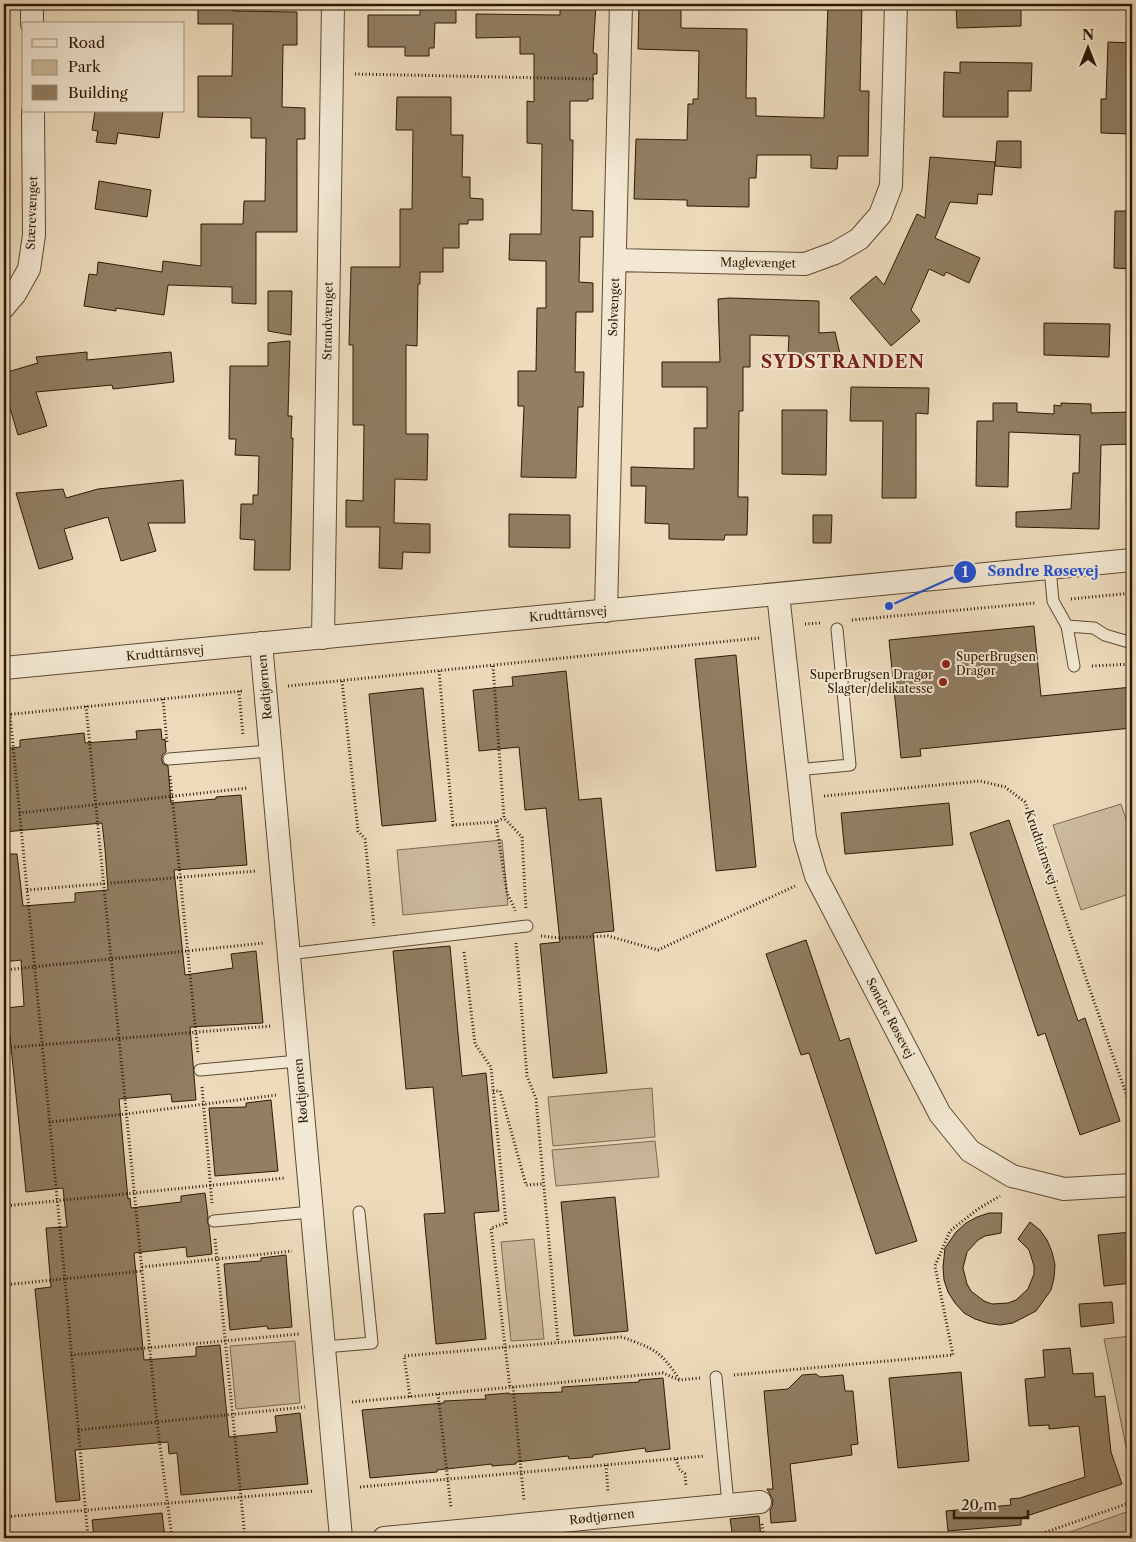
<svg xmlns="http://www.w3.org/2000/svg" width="1136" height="1542" viewBox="0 0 1136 1542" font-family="'Libre Caslon Text',serif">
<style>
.green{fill:#ccba9d;stroke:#7c6a50}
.building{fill:#917e63;stroke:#2d1903}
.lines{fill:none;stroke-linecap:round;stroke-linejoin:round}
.lane-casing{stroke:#5d4a31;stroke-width:13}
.street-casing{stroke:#5d4a31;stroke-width:24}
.path{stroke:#2d1903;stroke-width:3;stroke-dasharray:1 2.5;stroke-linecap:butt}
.lane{stroke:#f3e8d3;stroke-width:11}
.street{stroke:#f3e8d3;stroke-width:22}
.poi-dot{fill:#8f2418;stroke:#f3e8d3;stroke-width:2}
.labels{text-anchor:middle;stroke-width:4;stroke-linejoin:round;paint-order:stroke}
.street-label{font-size:12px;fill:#2d1903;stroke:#f3e8d3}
.poi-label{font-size:12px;fill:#2d1903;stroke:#f3e8d3;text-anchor:start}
.district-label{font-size:18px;font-weight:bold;letter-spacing:1px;fill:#7a1f14;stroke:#f3e8d3}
.leader{fill:none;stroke:#1d4ed8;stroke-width:2}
.callout-dot{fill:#1d4ed8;stroke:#f3e8d3;stroke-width:2}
.mark-label{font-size:15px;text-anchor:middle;font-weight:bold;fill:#fff}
.callout-label{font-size:14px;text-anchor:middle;font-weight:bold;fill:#1d4ed8;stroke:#f3e8d3;stroke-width:4;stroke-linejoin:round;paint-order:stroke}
</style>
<rect width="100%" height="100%" fill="#eddbbc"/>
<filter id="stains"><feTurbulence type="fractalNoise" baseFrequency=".004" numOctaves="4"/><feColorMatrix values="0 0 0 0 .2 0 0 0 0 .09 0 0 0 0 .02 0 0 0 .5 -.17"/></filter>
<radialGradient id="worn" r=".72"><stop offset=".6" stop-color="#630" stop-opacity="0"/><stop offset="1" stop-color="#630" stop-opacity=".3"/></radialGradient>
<path class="green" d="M 1121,804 L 1132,837 L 1132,893 L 1081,910 L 1053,825 Z
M 502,840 L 508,905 L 403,915 L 397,850 Z
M 652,1088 L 655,1137 L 553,1146 L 548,1097 Z
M 655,1141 L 659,1177 L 556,1186 L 552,1150 Z
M 534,1239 L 544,1339 L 511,1341 L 501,1242 Z
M 1132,1336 L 1132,1476 L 1104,1339 Z
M 295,1341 L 300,1403 L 236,1409 L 230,1346 Z
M 1132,1510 L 1132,1538 L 1053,1538 Z"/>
<path class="building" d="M 198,4 L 233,4 L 233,11 L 297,12 L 297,45 L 283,45 L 282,107 L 305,108 L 305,139 L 297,139 L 297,232 L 256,232 L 256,304 L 232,303 L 232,287 L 168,285 L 164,315 L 116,308 L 116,311 L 84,306 L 89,274 L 97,275 L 98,262 L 162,272 L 163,261 L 201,266 L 201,224 L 243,224 L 244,201 L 265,201 L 266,138 L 251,138 L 251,118 L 198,117 L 198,76 L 232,76 L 233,24 L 198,24 Z
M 420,4 L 456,4 L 456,23 L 435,23 L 434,48 L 429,48 L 429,56 L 405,56 L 405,47 L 368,47 L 368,15 L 420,15 Z
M 560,4 L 596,4 L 593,53 L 597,54 L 597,74 L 593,74 L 593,99 L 588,99 L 588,101 L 570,101 L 570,140 L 573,140 L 572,210 L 593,211 L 593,237 L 580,237 L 579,282 L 593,283 L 593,312 L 576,312 L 575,372 L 584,372 L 583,407 L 578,407 L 576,478 L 521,477 L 524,406 L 518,406 L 518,371 L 536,371 L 537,308 L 546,308 L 546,261 L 509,260 L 510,234 L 541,234 L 542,144 L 527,143 L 527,101 L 534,102 L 534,54 L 520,54 L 520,37 L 476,38 L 476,14 L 560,15 Z
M 639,4 L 681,4 L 681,28 L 747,29 L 746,98 L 756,98 L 756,116 L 824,118 L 828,4 L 862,4 L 860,91 L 869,91 L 868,156 L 838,156 L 837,169 L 811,168 L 811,155 L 757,155 L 756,178 L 749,178 L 749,207 L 687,206 L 687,200 L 634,199 L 636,139 L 687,140 L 688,104 L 693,104 L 693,99 L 698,99 L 699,51 L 638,49 Z
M 956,4 L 1021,4 L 1021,26 L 957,28 Z
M 1108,42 L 1132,43 L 1132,134 L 1101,133 L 1101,99 L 1106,99 Z
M 960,62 L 1032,63 L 1031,91 L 1008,91 L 1008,117 L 943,117 L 944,72 L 960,73 Z
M 397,97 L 451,97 L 451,135 L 463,135 L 462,177 L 470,177 L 470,198 L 483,199 L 483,220 L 468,220 L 468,224 L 459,224 L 459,248 L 443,248 L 443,272 L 420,272 L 420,284 L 418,284 L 417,346 L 406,345 L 406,434 L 428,434 L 427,480 L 395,479 L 394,523 L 430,524 L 430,553 L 403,552 L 402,569 L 379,568 L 380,527 L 346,527 L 346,500 L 363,501 L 364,425 L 353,425 L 353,345 L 349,345 L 351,267 L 400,267 L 400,209 L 412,209 L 413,130 L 396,130 Z
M 95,111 L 163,111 L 159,138 L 118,133 L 116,144 L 96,142 L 98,131 L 92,130 Z
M 997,141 L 1021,141 L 1021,168 L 995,166 Z
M 930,157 L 995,162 L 992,195 L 978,194 L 977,204 L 950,202 L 935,238 L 980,258 L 969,283 L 946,272 L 944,276 L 929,269 L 911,310 L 920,321 L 891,346 L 850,298 L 876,276 L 884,285 L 917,214 L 925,218 Z
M 99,181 L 151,190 L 147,217 L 95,209 Z
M 1115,211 L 1132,211 L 1132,269 L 1114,268 Z
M 268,291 L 292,291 L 291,335 L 268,331 Z
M 729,298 L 819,301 L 819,333 L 835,332 L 841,358 L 788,356 L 789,336 L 750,335 L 750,367 L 743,367 L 743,411 L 739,411 L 738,497 L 748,497 L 747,535 L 725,535 L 724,540 L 669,539 L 669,524 L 645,523 L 646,486 L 631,486 L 631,467 L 694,469 L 694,428 L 707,428 L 707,387 L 662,387 L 662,362 L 720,362 L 718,299 Z
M 1044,323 L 1110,324 L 1109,357 L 1044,355 Z
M 290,341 L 288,416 L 292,416 L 291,438 L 293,438 L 290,570 L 254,570 L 255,540 L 240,539 L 241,504 L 253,504 L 253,495 L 258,495 L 259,456 L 235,455 L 236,439 L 229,439 L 230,366 L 268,366 L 268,343 Z
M 87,352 L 87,360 L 171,352 L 174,382 L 113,389 L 112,385 L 36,392 L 47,426 L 18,435 L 4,388 L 4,373 L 38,363 L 36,357 Z
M 851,387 L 929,388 L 928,414 L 916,413 L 916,498 L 882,498 L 883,421 L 850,421 Z
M 993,403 L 1017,403 L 1017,412 L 1054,414 L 1054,405 L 1061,406 L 1061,403 L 1091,404 L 1091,413 L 1132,412 L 1132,444 L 1101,445 L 1099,529 L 1016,527 L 1016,512 L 1071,509 L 1073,473 L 1079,473 L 1080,435 L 1009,432 L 1008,487 L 976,486 L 977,421 L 993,421 Z
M 782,410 L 827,410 L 826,475 L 782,474 Z
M 183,480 L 185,523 L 148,523 L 156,551 L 121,561 L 108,517 L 64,529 L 73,559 L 39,569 L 16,493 L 63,489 L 66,498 L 98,489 Z
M 509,514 L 570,515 L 570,548 L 509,547 Z
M 813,515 L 832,515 L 831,543 L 813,543 Z
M 1034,626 L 1041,696 L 1132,687 L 1132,728 L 920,749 L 921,756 L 901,758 L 889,640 Z
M 736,655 L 756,867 L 716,871 L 695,659 Z
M 566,671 L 579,800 L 601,798 L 614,931 L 593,933 L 607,1073 L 553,1078 L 540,944 L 560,942 L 546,808 L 525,810 L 519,747 L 479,751 L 473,690 L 513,686 L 512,677 Z
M 423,688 L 436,821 L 382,826 L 369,694 Z
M 161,729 L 162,740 L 165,739 L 166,752 L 162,755 L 162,760 L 163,764 L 168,766 L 171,803 L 216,799 L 216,797 L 241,795 L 247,865 L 174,870 L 185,975 L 233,968 L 231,954 L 256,951 L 263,1023 L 190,1027 L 196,1100 L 172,1102 L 171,1094 L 119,1099 L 128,1199 L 130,1198 L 131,1208 L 181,1202 L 181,1196 L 205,1193 L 208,1217 L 207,1222 L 209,1226 L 212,1254 L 187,1257 L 186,1247 L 134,1253 L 144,1360 L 196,1356 L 196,1347 L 220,1345 L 229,1437 L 277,1432 L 275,1416 L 300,1413 L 308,1484 L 181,1495 L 177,1453 L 169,1454 L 168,1442 L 75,1450 L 80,1500 L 56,1502 L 35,1289 L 51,1287 L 46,1228 L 67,1227 L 63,1188 L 26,1192 L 7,1008 L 24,1006 L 21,960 L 4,962 L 4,854 L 17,854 L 23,906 L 75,902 L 75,893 L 108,890 L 105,849 L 102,823 L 4,832 L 4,749 L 20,747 L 20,740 L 84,733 L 85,743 L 137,739 L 136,731 Z
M 949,803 L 953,845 L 845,854 L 841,813 Z
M 1009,820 L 1078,1021 L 1085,1018 L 1120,1121 L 1080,1135 L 1045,1033 L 1038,1036 L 970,833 Z
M 806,940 L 840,1041 L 849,1038 L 917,1241 L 876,1254 L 809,1053 L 801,1055 L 766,954 Z
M 450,946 L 462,1076 L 486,1073 L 499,1211 L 474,1213 L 486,1339 L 436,1344 L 424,1214 L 445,1213 L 433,1087 L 406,1089 L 393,951 Z
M 271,1100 L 278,1171 L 215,1176 L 209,1108 L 246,1107 L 246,1103 Z
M 615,1197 L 628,1331 L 574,1336 L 561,1202 Z
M 989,1213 L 1002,1213 L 1001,1233 L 985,1236 L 978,1240 L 967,1252 L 963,1268 L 967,1284 L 971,1291 L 984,1301 L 992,1304 L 1008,1303 L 1016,1300 L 1028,1289 L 1034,1274 L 1034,1266 L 1029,1250 L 1018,1239 L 1030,1222 L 1040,1230 L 1047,1240 L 1052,1252 L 1055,1265 L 1054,1278 L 1051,1290 L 1036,1311 L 1013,1323 L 1000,1325 L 987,1323 L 975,1319 L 964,1313 L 955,1303 L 948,1292 L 944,1280 L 943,1267 L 945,1248 L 956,1232 L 966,1223 L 977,1217 Z
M 1132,1232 L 1132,1283 L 1104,1286 L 1098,1235 Z
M 286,1255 L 292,1327 L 268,1329 L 267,1326 L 230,1330 L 224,1264 L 261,1261 L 261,1258 Z
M 1112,1302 L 1114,1323 L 1081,1327 L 1079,1304 Z
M 1070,1348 L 1073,1374 L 1093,1373 L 1095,1397 L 1105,1396 L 1111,1452 L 1122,1484 L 1021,1518 L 1021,1525 L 948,1531 L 946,1511 L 1011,1505 L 1010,1499 L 1020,1498 L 1085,1477 L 1079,1426 L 1049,1429 L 1049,1425 L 1029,1426 L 1025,1379 L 1045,1377 L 1043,1350 Z
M 961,1372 L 969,1461 L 898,1468 L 889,1378 Z
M 816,1374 L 820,1377 L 843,1375 L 845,1391 L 853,1391 L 858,1444 L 851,1445 L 852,1455 L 790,1464 L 796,1521 L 771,1523 L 770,1510 L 772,1507 L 773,1500 L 767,1489 L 773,1489 L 764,1391 L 788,1389 L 802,1375 Z
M 663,1378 L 670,1449 L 646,1452 L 645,1448 L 593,1455 L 593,1457 L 569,1459 L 568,1456 L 516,1462 L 516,1464 L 492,1466 L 492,1464 L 437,1470 L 437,1472 L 370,1478 L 362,1410 L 444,1403 L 444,1401 L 486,1399 L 485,1395 L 509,1393 L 509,1394 L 562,1392 L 562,1387 L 639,1382 L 639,1380 Z
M 162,1513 L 165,1538 L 94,1538 L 92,1520 Z
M 759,1516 L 761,1538 L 733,1538 L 730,1519 Z"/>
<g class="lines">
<defs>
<path id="lane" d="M 1050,568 L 1053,601 L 1067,626 L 1074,666
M 1067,626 L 1094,628 L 1105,635 L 1132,643
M 169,759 L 270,751
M 796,770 L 850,765 L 837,629
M 288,954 L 527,926
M 200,1070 L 298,1061
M 214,1221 L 311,1212
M 324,1347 L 372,1343 L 359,1212
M 716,1377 L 728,1504"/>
<path id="street" d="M 32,4 L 32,24
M 615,260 L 805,264 L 835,253 L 859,239 L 880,215 L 891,186 L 896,4
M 4,307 L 15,294 L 29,269 L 34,235 L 33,111
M 778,594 L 805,838 L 816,876 L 940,1114 L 970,1151 L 1012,1176 L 1064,1189 L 1132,1185
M 606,611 L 621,4
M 323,638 L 333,4
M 261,643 L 341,1538
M 4,668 L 1132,560
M 384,1538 L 760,1502"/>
</defs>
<use href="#lane" class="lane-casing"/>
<use href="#street" class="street-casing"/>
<path class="path" d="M 355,74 L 596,79
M 1071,599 L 1132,593
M 852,620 L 1035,603
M 805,624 L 821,623
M 493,666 L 504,818 L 522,837 L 526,910
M 1092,666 L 1132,664
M 439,671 L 453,825 L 496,822 L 504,818
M 342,681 L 358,831 L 365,839 L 374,926
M 288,686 L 759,638
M 239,691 L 243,736
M 163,699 L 167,743
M 86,706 L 157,1422 L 172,1538
M 10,714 L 65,1280 L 88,1538
M 4,715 L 242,691
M 170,776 L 198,1054
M 824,796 L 980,781 L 1005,787 L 1025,802 L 1132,1111
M 19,813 L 248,788
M 496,822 L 507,893 L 514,907 L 515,911
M 27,890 L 256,871
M 541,936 L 561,938 L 608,936 L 658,950 L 795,886
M 516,943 L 527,1076 L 536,1099 L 558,1342
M 464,952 L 475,1044 L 491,1067 L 506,1223 L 491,1228 L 510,1388
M 4,970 L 264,943
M 4,1048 L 271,1026
M 202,1087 L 212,1203
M 493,1091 L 500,1091 L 526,1185 L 543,1184
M 49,1122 L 126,1114 L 277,1095
M 4,1206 L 285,1178
M 215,1239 L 245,1538
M 142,1267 L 292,1251
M 4,1285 L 142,1271
M 71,1355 L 299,1334
M 734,1375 L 953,1355 L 935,1266 L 950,1231 L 978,1209 L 1000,1196
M 513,1387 L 524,1501
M 438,1394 L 451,1508
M 410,1397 L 404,1356 L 622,1337 C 654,1349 660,1350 679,1379
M 352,1402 L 663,1373 L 679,1380 L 700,1378
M 78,1430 L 305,1407
M 676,1459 L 679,1469 L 685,1474 L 686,1486
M 606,1465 L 608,1493
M 360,1487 L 705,1456
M 4,1517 L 314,1491
M 762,1524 L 764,1538
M 1029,1538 L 1132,1502"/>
<use href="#lane" class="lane"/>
<use href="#street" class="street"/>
</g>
<g class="poi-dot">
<circle cx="946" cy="664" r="5"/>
<circle cx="943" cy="682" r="5"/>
</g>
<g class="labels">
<g class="street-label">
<text transform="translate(32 213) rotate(-88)" y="4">Stærevænget</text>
<text transform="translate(758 263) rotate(1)" y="4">Maglevænget</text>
<text transform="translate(614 307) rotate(-88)" y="4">Solvænget</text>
<text transform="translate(328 321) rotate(-89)" y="4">Strandvænget</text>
<text transform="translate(568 614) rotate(-5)" y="4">Krudttårnsvej</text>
<text transform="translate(165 653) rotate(-5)" y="4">Krudttårnsvej</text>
<text transform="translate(265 687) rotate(-95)" y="4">Rødtjørnen</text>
<text transform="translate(1041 847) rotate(71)" y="4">Krudttårnsvej</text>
<text transform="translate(890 1018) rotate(62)" y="4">Søndre Røsevej</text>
<text transform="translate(301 1091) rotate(-95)" y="4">Rødtjørnen</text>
<text transform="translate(602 1517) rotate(-6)" y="4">Rødtjørnen</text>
</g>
<g class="poi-label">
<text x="956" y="661">SuperBrugsen<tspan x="956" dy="14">Dragør</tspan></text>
<text x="933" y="679" text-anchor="end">SuperBrugsen Dragør<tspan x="933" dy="14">Slagter/delikatesse</tspan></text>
</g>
<g class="district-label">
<text x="843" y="368">SYDSTRANDEN</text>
</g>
</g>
<path class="leader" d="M889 606L965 572"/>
<g class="callout-dot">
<circle cx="889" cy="606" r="5"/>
<circle cx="965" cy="572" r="12"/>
</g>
<g class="mark-label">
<text x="965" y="577">1</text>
</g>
<g class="callout-label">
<text x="1043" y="576">Søndre Røsevej</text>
</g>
<rect width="1136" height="1542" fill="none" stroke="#eddbbc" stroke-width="20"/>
<rect x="5" y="5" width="1126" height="1532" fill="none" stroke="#2d1903" stroke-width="2.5"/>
<rect x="10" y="10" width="1116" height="1522" fill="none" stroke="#2d1903"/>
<rect x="22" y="22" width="162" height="90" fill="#f3e8d3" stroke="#a49580"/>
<rect x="32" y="39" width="25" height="8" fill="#f3e8d3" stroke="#a49580"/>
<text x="68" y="48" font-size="15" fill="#2d1903">Road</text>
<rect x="32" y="60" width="25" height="15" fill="#ccba9d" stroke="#a49580"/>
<text x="68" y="72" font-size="15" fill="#2d1903">Park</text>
<rect x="32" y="85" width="25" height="15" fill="#917e63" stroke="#a49580"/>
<text x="68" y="98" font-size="15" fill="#2d1903">Building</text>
<g transform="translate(1088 48)" stroke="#f3e8d3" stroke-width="4" paint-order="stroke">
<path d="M0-4L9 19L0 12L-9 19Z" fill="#2d1903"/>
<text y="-8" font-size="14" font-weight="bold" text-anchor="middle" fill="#2d1903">N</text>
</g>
<path d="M954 1510v8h74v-8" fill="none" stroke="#2d1903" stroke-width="2.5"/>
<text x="961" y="1510" font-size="15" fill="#2d1903" stroke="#f3e8d3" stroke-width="4" paint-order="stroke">20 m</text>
<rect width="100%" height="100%" filter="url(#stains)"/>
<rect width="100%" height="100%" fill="url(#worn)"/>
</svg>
